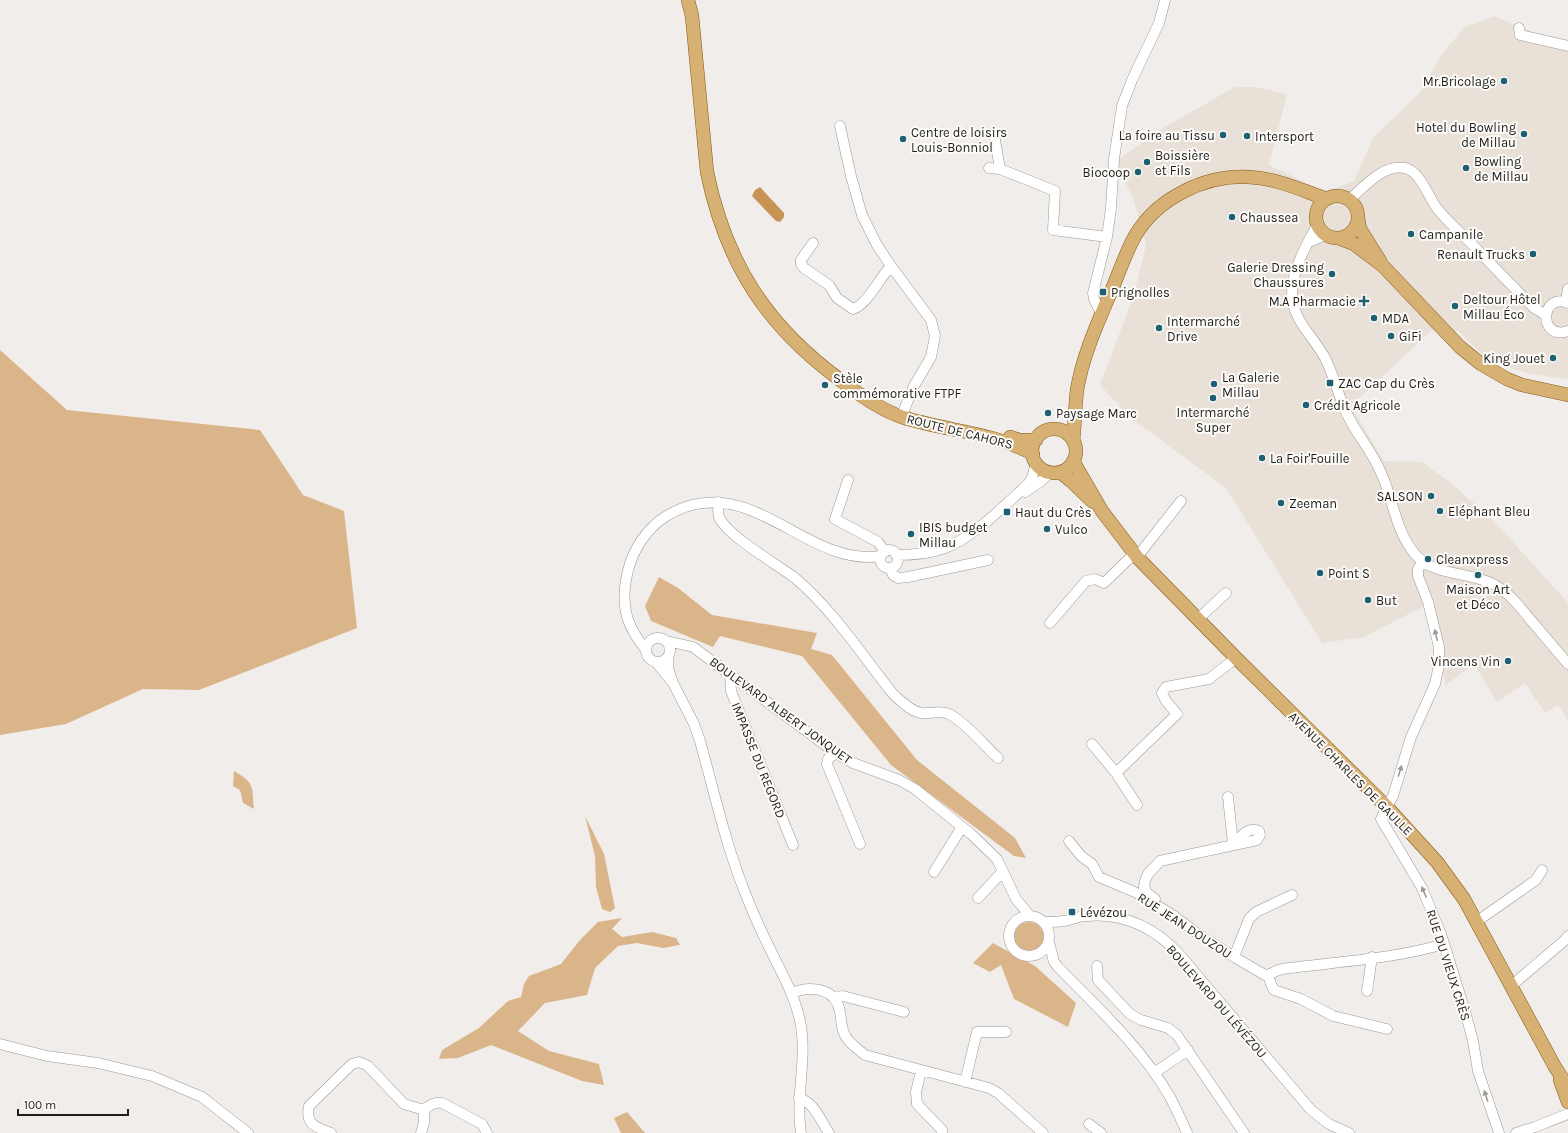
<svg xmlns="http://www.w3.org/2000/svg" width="1568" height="1133" viewBox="0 0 1568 1133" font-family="Karla,sans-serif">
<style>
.built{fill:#e9e1d8}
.green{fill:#dbb58a}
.water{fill:#c79455}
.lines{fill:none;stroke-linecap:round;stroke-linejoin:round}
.minor-casing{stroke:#9a9896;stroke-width:11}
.major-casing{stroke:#855a18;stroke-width:14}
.minor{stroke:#fff;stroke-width:10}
.major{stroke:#d7b073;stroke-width:13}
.oneway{fill:#9a9a99}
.poi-dot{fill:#1d6073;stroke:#fdfbf8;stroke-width:1.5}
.labels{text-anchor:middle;stroke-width:4;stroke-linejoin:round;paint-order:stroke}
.poi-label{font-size:13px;fill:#1f1e1d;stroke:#fdfbf8;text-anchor:start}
.street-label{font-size:13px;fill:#1f1e1d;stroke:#fdfbf8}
</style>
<rect width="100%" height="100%" fill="#f0edea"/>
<path class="built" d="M 1494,16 L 1533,32 L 1568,40 L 1568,379 L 1531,374 L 1498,364 L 1482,354 L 1458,331 L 1431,331 L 1351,406 L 1384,461 L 1422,462 L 1452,484 L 1494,521 L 1568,603 L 1568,720 L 1558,705 L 1545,713 L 1525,683 L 1497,702 L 1474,664 L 1446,685 L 1424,606 L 1364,637 L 1322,643 L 1226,488 L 1132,419 L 1100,385 L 1134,295 L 1146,245 L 1134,201 L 1119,168 L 1118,160 L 1158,131 L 1235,87 L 1255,87 L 1287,94 L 1269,165 L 1325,192 L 1354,181 L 1373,138 L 1421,91 L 1442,54 L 1465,27 Z"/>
<path class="green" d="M 0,350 L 67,410 L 260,430 L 303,495 L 344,511 L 357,628 L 199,690 L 143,689 L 66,724 L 0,735 Z
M 659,577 L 678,588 L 712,615 L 817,633 L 811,649 L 832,655 L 917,760 L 1015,838 L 1026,858 L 1014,856 L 891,765 L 802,656 L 720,636 L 713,647 L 651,621 L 645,606 Z
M 234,771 C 255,783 252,786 254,809 L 243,803 L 240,790 L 233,786 Z
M 585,816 L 604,854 L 615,908 L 610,912 L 602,909 L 596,887 L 595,856 Z
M 622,918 L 612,929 L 622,937 L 652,932 L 676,938 L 680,945 L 663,948 L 637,943 L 618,946 L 595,968 L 587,995 L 545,1003 L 518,1031 L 549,1051 L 599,1064 L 604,1085 L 582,1081 L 491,1045 L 458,1058 L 439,1059 L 442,1050 L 479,1028 L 508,1001 L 521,997 L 524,984 L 529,976 L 561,964 L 580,940 L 598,922 Z
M1014 937a15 15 0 1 1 30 0a15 15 0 1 1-30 0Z
M 993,943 L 1035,966 L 1076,1003 L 1068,1027 L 1014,999 L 1001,965 L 990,972 L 973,963 Z
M 627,1112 L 645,1133 L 621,1133 L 614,1118 Z"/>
<path class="water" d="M 760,187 L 784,213 L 784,217 L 780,222 L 776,221 L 752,196 L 755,190 Z"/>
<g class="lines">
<defs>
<path id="minor" d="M 1519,28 L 1520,35 L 1568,46
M 840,126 L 851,176 L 862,215 L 877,245 L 891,266 L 931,320 L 935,336 L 931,357 L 914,386 L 901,417
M 995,140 L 1000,169 L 1055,191 L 1053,230 L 1107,237
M 989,168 L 1000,169
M 1349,200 C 1364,187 1383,164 1405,168 C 1420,171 1428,196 1436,207 C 1445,219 1457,230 1468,240 C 1490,263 1512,286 1534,308 L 1546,315
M 1317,225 C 1306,247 1292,268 1292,295 C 1293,321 1314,337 1325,358 C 1334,375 1338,395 1346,412 C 1356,434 1373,452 1382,475 C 1393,500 1396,531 1414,553 C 1434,577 1466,571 1491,583 C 1509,591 1522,610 1535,625 C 1546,638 1557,651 1568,664
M 1309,242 L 1326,235
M 813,243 L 801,260 L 801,264 L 804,268 L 829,285 L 837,298 L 853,309 C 867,305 880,277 891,266
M 1566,302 L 1568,289
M 1568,303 C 1540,292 1538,341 1568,331
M 1101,313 L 1094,299 L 1093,293 L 1107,237 L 1111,208 L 1114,159 L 1122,106 L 1132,80 L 1159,23 L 1165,0
M 848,480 L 835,519 L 878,542 L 885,552
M 1025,492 L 1040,482 L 1050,473
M 718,502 C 718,507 718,513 719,517 C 727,536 777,564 795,578 C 833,610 862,655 893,694 C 901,701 910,711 921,713 C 930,714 941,710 949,714 C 966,723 983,744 998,758
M880 559a9 9 0 1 1 18 0a9 9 0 1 1-18 0Z
M 896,555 C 913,555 929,554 945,548 C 974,537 1005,505 1028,484 L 1032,478 L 1036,463
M 1137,557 L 1181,501
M 1423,561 L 1418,569 L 1418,576 L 1428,602 L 1439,647 L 1439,665 L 1435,684 L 1411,737 L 1393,796 L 1381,819 L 1422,888 L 1441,934 L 1465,1011 L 1473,1041 L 1478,1071 L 1499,1133
M 890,568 L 893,575 L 898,578 L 908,577 L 988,560
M 1198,619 L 1226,593
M 1050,623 L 1086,581 L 1095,579 L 1104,583 L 1134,554
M646 650a12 12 0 1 1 24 0a12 12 0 1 1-24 0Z
M 667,641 L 693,647 L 836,753 L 853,763 L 899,780 L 915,789 L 971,834 L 997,859 L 1016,899 L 1030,916
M 646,650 C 628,628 621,609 626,580 C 630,556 640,537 659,521 C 669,514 680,508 692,505 C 762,487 813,567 881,556
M 656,662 L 673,683 L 668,668 L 668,658
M 730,674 L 731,691 L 793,845
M 673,683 L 694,724 L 700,741 C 714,791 725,842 744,890 C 752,911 761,931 771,951 C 782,974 795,996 800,1021 C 808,1059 795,1095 801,1133
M 1092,744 L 1116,773 L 1177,714 L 1166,701 L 1162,693 L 1166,687 L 1209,679 L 1236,658
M 836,753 L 828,759 L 827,764 L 860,844
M 1116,773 L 1137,805
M 1228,797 L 1233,844
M 1069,841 L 1081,856 L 1092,864 L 1099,877 L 1137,893 L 1174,916 L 1194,931 L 1234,957 L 1265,975 C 1271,975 1274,971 1279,970 C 1285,968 1292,968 1298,967 C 1346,961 1397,958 1444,944
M 934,872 L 962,827
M 978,898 L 1003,871
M 1155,899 L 1147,893 L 1144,887 L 1145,881 L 1148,874 L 1160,861 L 1257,840 L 1260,835 L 1259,831 C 1248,826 1241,837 1233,844
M1009 936a20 20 0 1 1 40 0a20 20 0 1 1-40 0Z
M 1044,922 C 1050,922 1057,922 1063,921 C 1071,920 1078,916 1087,916 C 1124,913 1155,928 1180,955 L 1311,1110 L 1329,1124 L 1349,1133
M 1476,922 L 1536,880 L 1542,870
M 1049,942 L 1054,962 L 1058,967 C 1097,1007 1142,1048 1170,1097 C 1176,1109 1182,1121 1187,1133
M 1234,957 L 1249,919 L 1256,912 L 1292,895
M 1097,966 L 1098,980 L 1130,1014 L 1141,1020 L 1168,1028 L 1177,1035 L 1244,1133
M 1268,975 L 1271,984 L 1274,990 L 1301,999 L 1333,1016 L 1387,1029
M 1511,986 L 1565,940 L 1568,936
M 1367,991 L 1372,957
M 792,993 C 807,986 831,987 838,1005 C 842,1014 840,1024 844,1033 C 847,1042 858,1049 865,1055 L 989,1088 L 998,1093 L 1043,1133
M 834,998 L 843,996 L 904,1012
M 0,1044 L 47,1056 L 98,1063 L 152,1076 L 202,1097 L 248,1133
M 921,1071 L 916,1092 L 917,1104 L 942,1130 L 942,1133
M 1154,1073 L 1188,1050
M 965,1082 L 977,1032 L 1006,1032
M 799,1098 C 815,1103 820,1120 829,1133
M 1089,1124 L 1101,1133
M 331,1133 C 316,1127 305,1125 309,1106 L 352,1064 L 359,1062 L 368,1066 L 404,1104 L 424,1110
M 421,1133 L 424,1123 L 424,1110 C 429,1105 434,1102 442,1103 L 482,1124 L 487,1133
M 1516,1133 L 1535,1127 L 1568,1114"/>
<path id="major" d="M 688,0 L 692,16 L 707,172 C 726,264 767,327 843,382 C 861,396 881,410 902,417 C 945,431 993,432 1033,454
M1316 217a21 21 0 1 1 42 0a21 21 0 1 1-42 0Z
M 1358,218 L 1360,229 L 1380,261
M 1338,238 L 1354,244 L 1383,266 L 1460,347 L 1481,364 L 1507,379 L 1522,385 L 1568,395
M1032 451a22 22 0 1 1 44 0a22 22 0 1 1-44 0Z
M 1010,437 L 1019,440 L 1036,440
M 1073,441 C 1075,424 1075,407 1077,390 C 1083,354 1099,320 1113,287 C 1120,270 1126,252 1135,236 C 1157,198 1205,175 1248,177 C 1276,178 1301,190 1327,199
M 1073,461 L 1102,511 L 1137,557 L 1236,658 L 1387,807 L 1437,862 L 1464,899 L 1555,1067 L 1568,1087
M 1060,472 L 1071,481 L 1093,502
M 1560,1080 L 1568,1102"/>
</defs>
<use href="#minor" class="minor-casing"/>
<use href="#major" class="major-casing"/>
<use href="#minor" class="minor"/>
<use href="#major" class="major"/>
</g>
<defs><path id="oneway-solid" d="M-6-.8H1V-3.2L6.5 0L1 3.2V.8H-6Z"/></defs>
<g class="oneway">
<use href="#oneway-solid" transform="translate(1436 635) rotate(-103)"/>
<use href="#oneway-solid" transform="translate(1400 771) rotate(-73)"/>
<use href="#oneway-solid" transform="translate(1424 892) rotate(-114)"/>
<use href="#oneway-solid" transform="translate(1486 1096) rotate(-108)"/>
</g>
<g class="poi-dot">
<circle cx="1504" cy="81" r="4"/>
<circle cx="1524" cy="134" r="4"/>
<circle cx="1223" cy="135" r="4"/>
<circle cx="1247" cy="136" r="4"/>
<circle cx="903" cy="139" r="4"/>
<circle cx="1147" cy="162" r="4"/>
<circle cx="1466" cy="168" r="4"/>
<circle cx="1138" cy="172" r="4"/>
<circle cx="1232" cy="217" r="4"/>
<circle cx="1411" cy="234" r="4"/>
<circle cx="1533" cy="254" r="4"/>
<circle cx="1332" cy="274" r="4"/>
<rect x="1099" y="288" width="8" height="8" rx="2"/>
<path d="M1362 295h4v4h4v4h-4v4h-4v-4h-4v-4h4z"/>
<circle cx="1455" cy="306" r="4"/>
<circle cx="1374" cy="318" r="4"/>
<circle cx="1159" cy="328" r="4"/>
<circle cx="1391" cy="336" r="4"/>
<circle cx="1553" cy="358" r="4"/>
<rect x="1326" y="379" width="8" height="8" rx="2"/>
<circle cx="1214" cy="384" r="4"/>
<circle cx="825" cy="385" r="4"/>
<circle cx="1213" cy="398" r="4"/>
<circle cx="1306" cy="405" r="4"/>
<circle cx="1048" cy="413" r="4"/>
<circle cx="1262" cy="458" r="4"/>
<circle cx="1431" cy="496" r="4"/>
<circle cx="1281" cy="503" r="4"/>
<circle cx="1440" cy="511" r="4"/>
<rect x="1003" y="508" width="8" height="8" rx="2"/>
<circle cx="1047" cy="529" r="4"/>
<circle cx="911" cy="534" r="4"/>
<circle cx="1428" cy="559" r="4"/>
<circle cx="1320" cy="573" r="4"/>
<circle cx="1478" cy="575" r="4"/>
<circle cx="1368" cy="600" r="4"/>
<circle cx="1508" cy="661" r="4"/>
<rect x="1068" y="908" width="8" height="8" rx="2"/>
</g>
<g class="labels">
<g class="poi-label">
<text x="1496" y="86" text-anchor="end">Mr.Bricolage</text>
<text x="1516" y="132" text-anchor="end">Hotel du Bowling<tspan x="1516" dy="15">de Millau</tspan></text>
<text x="911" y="137">Centre de loisirs<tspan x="911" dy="15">Louis-Bonniol</tspan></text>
<text x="1215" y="140" text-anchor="end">La foire au Tissu</text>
<text x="1255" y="141">Intersport</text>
<text x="1155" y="160">Boissière<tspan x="1155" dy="15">et Fils</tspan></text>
<text x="1474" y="166">Bowling<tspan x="1474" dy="15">de Millau</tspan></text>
<text x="1130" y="177" text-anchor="end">Biocoop</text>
<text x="1240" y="222">Chaussea</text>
<text x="1419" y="239">Campanile</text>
<text x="1525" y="259" text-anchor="end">Renault Trucks</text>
<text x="1324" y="272" text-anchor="end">Galerie Dressing<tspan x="1324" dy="15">Chaussures</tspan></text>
<text x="1111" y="297">Prignolles</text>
<text x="1463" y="304">Deltour Hôtel<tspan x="1463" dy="15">Millau Éco</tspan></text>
<text x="1356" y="306" text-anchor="end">M.A Pharmacie</text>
<text x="1382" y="323">MDA</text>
<text x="1167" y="326">Intermarché<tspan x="1167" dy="15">Drive</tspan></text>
<text x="1399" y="341">GiFi</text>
<text x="1545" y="363" text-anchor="end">King Jouet</text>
<text x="1222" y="382">La Galerie<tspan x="1222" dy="15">Millau</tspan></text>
<text x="833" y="383">Stèle<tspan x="833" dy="15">commémorative FTPF</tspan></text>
<text x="1338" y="388">ZAC Cap du Crès</text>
<text x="1314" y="410">Crédit Agricole</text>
<text x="1213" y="417" text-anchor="middle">Intermarché<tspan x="1213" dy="15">Super</tspan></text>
<text x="1056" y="418">Paysage Marc</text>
<text x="1270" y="463">La Foir'Fouille</text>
<text x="1423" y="501" text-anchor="end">SALSON</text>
<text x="1289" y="508">Zeeman</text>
<text x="1448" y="516">Eléphant Bleu</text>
<text x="1015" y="517">Haut du Crès</text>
<text x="919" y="532">IBIS budget<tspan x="919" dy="15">Millau</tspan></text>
<text x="1055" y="534">Vulco</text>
<text x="1436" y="564">Cleanxpress</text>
<text x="1328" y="578">Point S</text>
<text x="1478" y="594" text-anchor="middle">Maison Art<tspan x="1478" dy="15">et Déco</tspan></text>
<text x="1376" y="605">But</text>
<text x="1500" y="666" text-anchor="end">Vincens Vin</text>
<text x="1080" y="917">Lévézou</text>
</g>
<g class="street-label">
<text transform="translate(960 431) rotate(14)" y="5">ROUTE DE CAHORS</text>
<text transform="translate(781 710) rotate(36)" y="5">BOULEVARD ALBERT JONQUET</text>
<text transform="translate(759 760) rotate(68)" y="5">IMPASSE DU REGORD</text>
<text transform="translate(1351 773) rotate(45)" y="5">AVENUE CHARLES DE GAULLE</text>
<text transform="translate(1185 925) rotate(33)" y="5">RUE JEAN DOUZOU</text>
<text transform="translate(1449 965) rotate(72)" y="5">RUE DU VIEUX CRÈS</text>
<text transform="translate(1217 1001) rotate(49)" y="5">BOULEVARD DU LÉVÉZOU</text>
</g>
</g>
<path d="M18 1109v6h110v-6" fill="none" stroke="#1f1e1d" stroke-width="2"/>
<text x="24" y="1109" font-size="12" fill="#1f1e1d" stroke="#fdfbf8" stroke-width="3" paint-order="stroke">100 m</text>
</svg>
